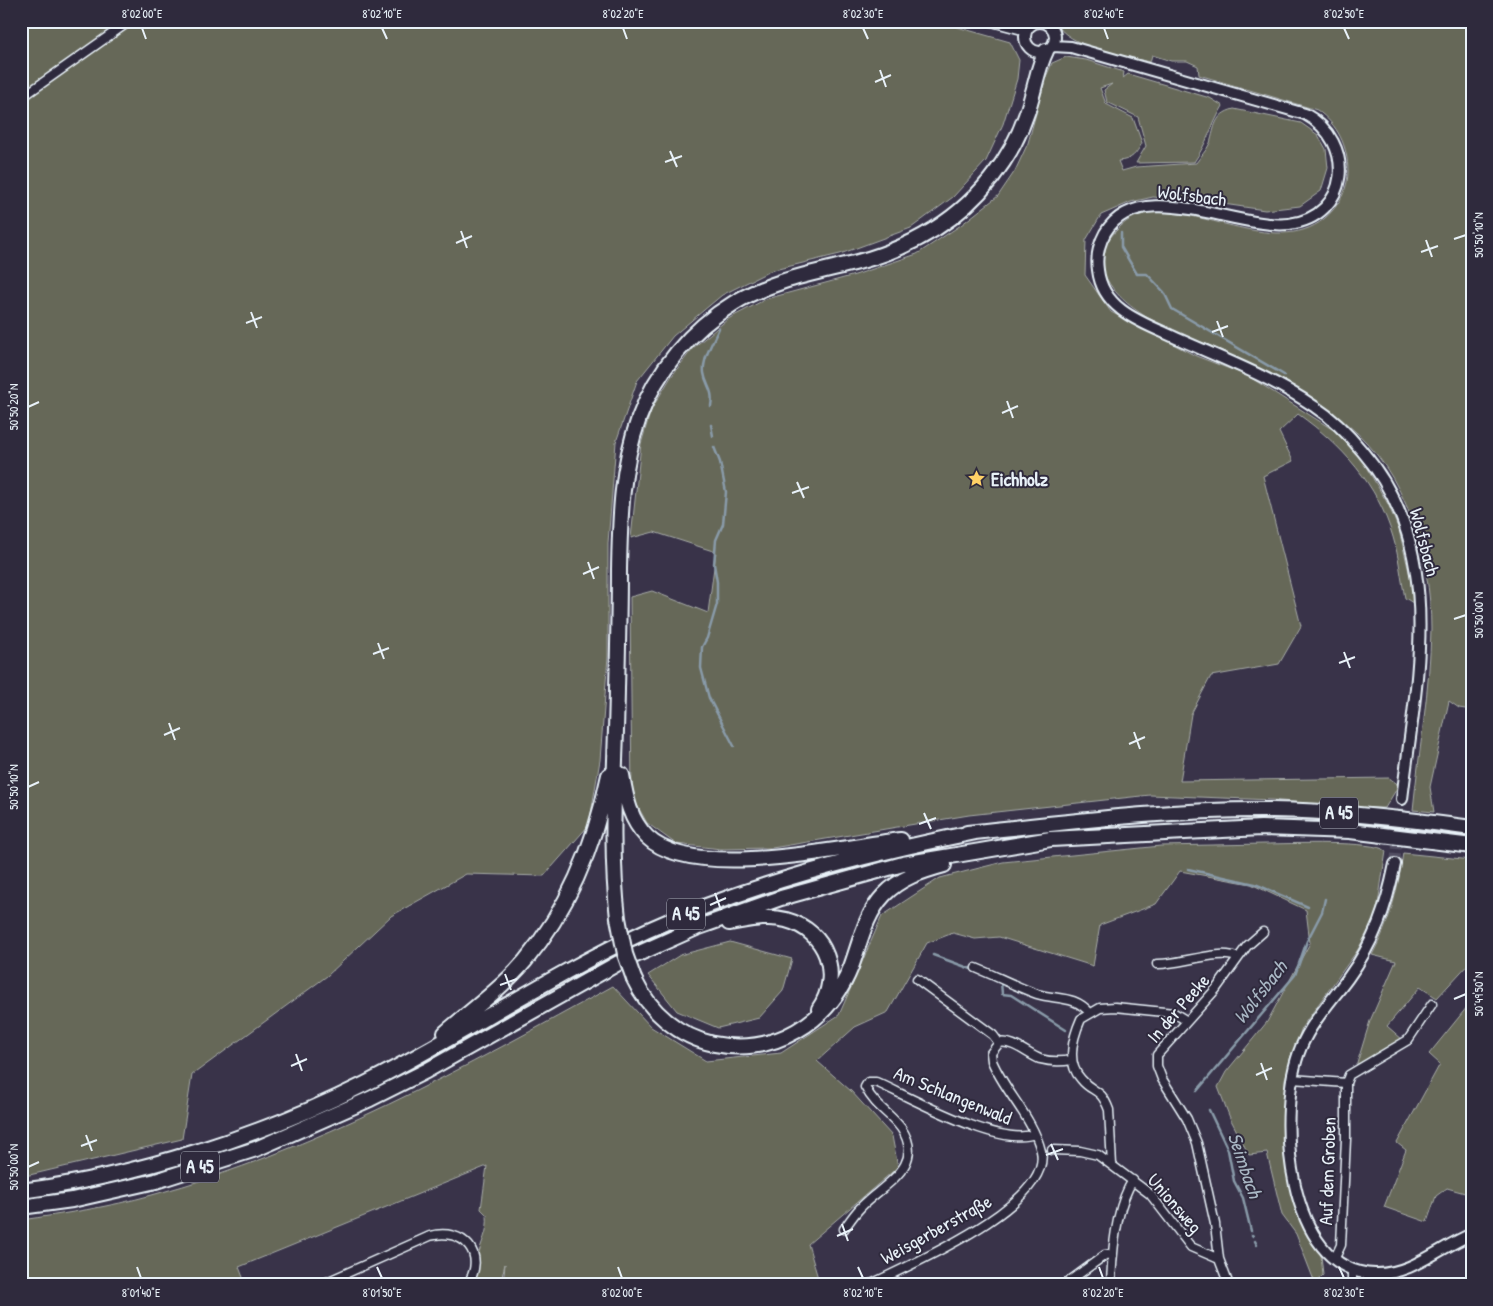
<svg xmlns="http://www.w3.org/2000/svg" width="1493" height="1306" viewBox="0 0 1493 1306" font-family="'Patrick Hand',sans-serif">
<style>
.green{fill:#666758;stroke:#a7aca8}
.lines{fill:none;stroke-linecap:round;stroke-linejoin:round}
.stream{stroke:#899ba9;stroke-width:2.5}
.secondary-tunnel{stroke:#535063;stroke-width:10;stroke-dasharray:10 5;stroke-linecap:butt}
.minor-casing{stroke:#e8f1f8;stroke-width:11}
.secondary-casing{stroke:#e8f1f8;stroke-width:14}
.motorway-casing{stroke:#e8f1f8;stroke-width:18}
.minor{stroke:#2f2a3d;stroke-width:8}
.secondary{stroke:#2f2a3d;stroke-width:10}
.motorway{stroke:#2f2a3d;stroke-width:14}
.motorway-bridge-casing{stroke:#e8f1f8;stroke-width:18;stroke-linecap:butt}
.motorway-bridge{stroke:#2f2a3d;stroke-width:14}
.ticks{fill:none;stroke:#e8f1f8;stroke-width:2}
.labels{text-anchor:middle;stroke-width:4;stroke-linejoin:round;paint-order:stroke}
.shield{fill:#2f2a3d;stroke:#b0b5c0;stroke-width:1}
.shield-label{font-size:18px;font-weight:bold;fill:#e8f1f8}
.street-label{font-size:19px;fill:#e8f1f8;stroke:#2f2a3d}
.poi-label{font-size:19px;font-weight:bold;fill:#e8f1f8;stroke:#2f2a3d;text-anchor:start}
.water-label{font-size:20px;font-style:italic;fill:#a9b7c4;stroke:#2f2a3d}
.neatline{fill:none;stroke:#e8f1f8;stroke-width:2}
.ticks-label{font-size:12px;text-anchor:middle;fill:#e8f1f8}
</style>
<rect width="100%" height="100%" fill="#393349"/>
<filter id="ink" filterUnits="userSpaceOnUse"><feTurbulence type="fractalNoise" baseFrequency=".02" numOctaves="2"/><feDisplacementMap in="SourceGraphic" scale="10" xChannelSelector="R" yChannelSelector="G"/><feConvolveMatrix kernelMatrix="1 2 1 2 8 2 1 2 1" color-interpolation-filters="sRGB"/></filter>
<g filter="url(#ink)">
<path class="green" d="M 21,21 L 936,21 L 1010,42 L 1019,60 L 1017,79 L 1003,124 L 986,161 L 953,197 L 911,228 L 840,254 L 770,271 L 722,295 L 673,336 L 637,381 L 616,442 L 608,543 L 608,656 L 600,760 L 589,825 L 544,876 L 466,874 L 391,916 L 327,976 L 192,1075 L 182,1139 L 21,1177 Z
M 1055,21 L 1472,21 L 1472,710 L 1459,708 L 1449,701 L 1430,787 L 1434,812 L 1413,810 C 1419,750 1430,689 1431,629 C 1431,557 1406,472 1348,425 C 1289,377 1216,349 1148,318 C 1117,299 1082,266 1116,231 C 1125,221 1135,215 1148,213 C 1205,205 1288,264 1333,210 C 1342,200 1348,185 1348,172 C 1348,146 1338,125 1317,110 L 1199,75 L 1198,66 L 1187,61 L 1171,61 L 1152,55 L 1150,62 C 1124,55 1067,48 1055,21 Z
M 1066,57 L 1086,60 L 1124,72 L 1123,78 L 1128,74 L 1210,98 L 1223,106 C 1212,124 1206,145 1194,162 L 1136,163 L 1146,146 L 1138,117 L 1107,102 L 1104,90 L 1112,84 L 1100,88 L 1106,104 L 1133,118 L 1142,143 C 1136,154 1132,160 1118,161 L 1122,171 L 1136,167 L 1196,163 C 1200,157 1207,150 1210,143 C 1215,127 1214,114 1234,109 L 1301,123 L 1318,135 L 1326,149 L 1328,168 L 1321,191 L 1300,206 L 1265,210 L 1202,201 L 1153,197 L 1131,202 L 1101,215 L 1086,240 L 1085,275 L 1111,312 L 1196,356 L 1248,376 L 1335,431 L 1362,460 L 1388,504 L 1399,530 L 1410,576 L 1413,603 L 1405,598 C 1401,578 1399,557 1393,537 C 1378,485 1342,445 1298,414 L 1279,432 L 1293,461 L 1263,476 L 1301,626 L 1279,664 L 1211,676 L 1191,714 L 1180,781 L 1389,778 L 1399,785 L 1385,808 L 1342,807 L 1272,800 L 1150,795 L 969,815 L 772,848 L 721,849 L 676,844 L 647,823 L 632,796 L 630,597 L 652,591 L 708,613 L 716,552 L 654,532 L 631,538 L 641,444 L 651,410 L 671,377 L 693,348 L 728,319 L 766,299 L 855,275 L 917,254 L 961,225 L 998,196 L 1015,171 L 1028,143 L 1046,77 L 1052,63 Z
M 1265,844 C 1286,844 1375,840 1386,851 L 1376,917 L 1357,951 L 1302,1027 L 1285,1079 L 1284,1136 L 1288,1171 L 1306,1232 L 1321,1255 L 1323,1275 L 1315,1283 L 1296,1234 L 1282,1215 L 1267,1153 L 1249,1155 L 1230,1118 L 1218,1087 L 1226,1072 L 1267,1022 L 1310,943 L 1306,910 L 1251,884 L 1180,871 L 1156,904 L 1100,925 L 1093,966 L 999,937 L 975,939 L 953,933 L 927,943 L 888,1012 L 855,1027 L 817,1061 L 851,1091 L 892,1136 L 898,1167 L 808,1244 L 820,1285 L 503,1285 L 505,1264 L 500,1285 L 472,1285 C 477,1275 477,1268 478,1258 C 480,1242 489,1233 487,1215 L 481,1209 L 487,1166 L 239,1267 L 246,1285 L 21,1285 L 21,1220 C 64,1214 109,1207 152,1195 C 315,1151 466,1067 613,986 L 651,1027 L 706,1061 L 781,1053 L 839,1015 L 882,916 L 940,878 L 1003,862 L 1161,846 Z
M 1403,853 L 1472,860 L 1472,960 L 1437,998 L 1420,987 L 1387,1026 L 1403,1040 L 1355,1070 L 1370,1021 L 1396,961 L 1372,955 C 1390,922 1398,890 1403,853 Z
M 730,942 L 792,959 L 783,991 L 759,1018 L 718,1028 L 677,1011 L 648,975 L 680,955 Z
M 1472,1001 L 1472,1195 L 1447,1188 L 1436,1196 L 1427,1222 L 1384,1207 L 1406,1150 L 1397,1143 L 1440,1064 L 1429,1054 Z"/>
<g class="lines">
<path class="stream" d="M 1121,233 L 1121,247 L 1137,274 L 1147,274 L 1164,292 L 1172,309 L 1284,375
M 711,406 C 714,389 706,387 704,373 C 702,359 714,340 719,328
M 711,425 L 713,436
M 714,447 L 720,462 L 726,492 L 723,524 L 716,540 L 714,564 L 717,582 L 717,604 L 707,638 L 702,647 L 701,668 L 709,698 L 734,746
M 1188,869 L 1255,884 L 1308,907
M 933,955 L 974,970
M 1001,982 L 1002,994 L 1011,995 L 1066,1030
M 1197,1091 L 1295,975 L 1307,941 L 1322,912 L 1325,899
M 1209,1110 L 1228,1150 L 1234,1181 L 1243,1198 L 1251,1231
M 1252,1235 L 1253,1236
M 1255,1241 L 1257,1245"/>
<path class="secondary-tunnel" d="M 1395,864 L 1402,799"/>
<defs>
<path id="minor" d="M 988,21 L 1026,31
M 21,98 L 130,21
M 1157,964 C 1179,965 1221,948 1238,958
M 976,968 C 996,976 1017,987 1037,994 C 1057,1000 1075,995 1090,1013
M 917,979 L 993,1035 L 999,1043
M 999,1043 C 1013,1040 1027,1054 1040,1059 C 1051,1062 1061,1062 1072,1060
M 1292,1079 L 1346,1083 L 1349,1075 L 1408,1040 L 1432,1004
M 1052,1150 L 1080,1151 L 1098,1155 L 1150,1194 L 1191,1247 L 1219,1259
M 1112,1165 L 1109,1110 C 1100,1086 1093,1094 1081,1079 C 1066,1063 1073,1037 1081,1019 L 1100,1008 L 1115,1007 L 1174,1013 L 1187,1021
M 844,1229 C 849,1222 854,1214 861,1207 C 882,1185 927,1166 901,1128 C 889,1112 876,1108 865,1087 L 868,1082 L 876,1082 C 910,1097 1000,1148 1034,1134
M 1334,1260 L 1341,1245 L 1346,1139 L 1346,1083
M 320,1285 L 430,1236 C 463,1227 488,1254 467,1285
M 869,1285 C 907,1266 1053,1205 1041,1151 C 1033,1118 1005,1092 992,1061 L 991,1053 L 999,1043
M 1064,1285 L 1105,1255 L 1112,1254
M 1111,1285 C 1112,1253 1116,1206 1133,1180
M 1229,1285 L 1219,1259 L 1215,1224 L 1197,1143 L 1187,1119 L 1162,1079 L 1157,1066 L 1157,1055 L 1216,989 L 1247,946 L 1263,932
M 1352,1285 L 1352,1270"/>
<path id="secondary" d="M1025 37a15 15 0 1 1 30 0a15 15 0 1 1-30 0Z
M 1053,46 L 1071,47 L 1305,114 C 1357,142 1350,217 1289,224 C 1237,230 1139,175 1105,233 C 1099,244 1096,257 1098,270 C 1102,306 1135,320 1165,333 C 1215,356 1269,375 1315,407 C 1332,418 1349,435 1362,451 C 1448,551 1416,680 1402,799
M 1395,864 C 1386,908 1375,941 1348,978 C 1332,1000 1312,1021 1301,1047 C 1275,1109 1285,1272 1375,1274 C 1411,1275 1440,1247 1472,1234"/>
<path id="motorway" d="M 622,775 C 626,799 630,820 647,837 C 693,882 841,847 901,840
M 967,833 C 1069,822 1170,809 1272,810 C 1339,811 1406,819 1472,828
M 618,918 C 609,843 616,765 617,689 C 618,649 619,609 619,569 C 620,518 621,468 639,418 C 656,371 691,329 734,303 C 772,280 815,273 858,262 C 917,246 969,214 1003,162 C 1017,141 1027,117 1033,92 C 1037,78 1039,65 1046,51
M 729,923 C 748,920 767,915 786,920 C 827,931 842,975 819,1009
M 634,979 C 649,1011 679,1037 714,1044 C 773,1056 829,1023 851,967 C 860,943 865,915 884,895 C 900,878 922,871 944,865
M 445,1033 C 472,1010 502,988 525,961 C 570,907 595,844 609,775
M 21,1191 C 137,1176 261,1136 365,1084 C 460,1036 549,976 646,931 C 752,883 863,855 976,832
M 21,1207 L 72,1200 L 156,1181 L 256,1149 L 370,1099 L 426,1071 L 622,961 L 696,928 L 781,898 L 903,864 L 1051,839 L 1261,828 L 1350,831 L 1472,846"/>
</defs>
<use href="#minor" class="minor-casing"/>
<use href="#secondary" class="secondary-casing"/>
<use href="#motorway" class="motorway-casing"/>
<use href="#minor" class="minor"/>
<use href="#secondary" class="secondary"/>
<use href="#motorway" class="motorway"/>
<defs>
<path id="motorway-bridge" d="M 618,918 L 625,954 L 634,979"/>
</defs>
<use href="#motorway-bridge" class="motorway-bridge-casing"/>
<use href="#motorway-bridge" class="motorway-bridge"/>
</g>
</g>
<path class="ticks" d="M 142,28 L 146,39M 382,28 L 387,39M 623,28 L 627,39M 863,28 L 868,39M 1104,28 L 1108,39M 1344,28 L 1349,39M 880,70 L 886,87M 875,82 L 891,75M 670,151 L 677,167M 665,162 L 682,156M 461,231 L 467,248M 1454,239 L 1466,235M 1426,240 L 1432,257M 456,243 L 472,236M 1421,252 L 1438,246M 251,312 L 257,328M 1217,321 L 1223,337M 246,323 L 262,317M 1212,332 L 1228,326M 1007,401 L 1013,418M 28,407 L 39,402M 1002,413 L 1018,406M 797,482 L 804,498M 792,493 L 809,487M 588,562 L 594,579M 583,574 L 599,567M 1454,619 L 1466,615M 378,643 L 384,659M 1344,652 L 1350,668M 373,654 L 389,648M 1339,663 L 1355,657M 169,723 L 175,740M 1134,732 L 1140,749M 164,735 L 180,728M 1129,744 L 1145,737M 28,787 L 39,782M 924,813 L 931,829M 919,824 L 936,818M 715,893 L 721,910M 710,905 L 726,898M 505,974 L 511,990M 500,985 L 517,979M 1454,999 L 1466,994M 296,1054 L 302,1071M 1261,1063 L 1267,1080M 291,1066 L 307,1059M 1256,1075 L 1272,1068M 86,1135 L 92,1151M 1051,1144 L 1058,1160M 81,1146 L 97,1140M 1046,1155 L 1063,1149M 28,1167 L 39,1162M 842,1224 L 848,1241M 837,1236 L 853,1229M 137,1267 L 141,1278M 377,1267 L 382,1278M 618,1267 L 622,1278M 858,1267 L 863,1278M 1099,1267 L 1103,1278M 1339,1267 L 1344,1278"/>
<defs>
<symbol id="sight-bare" viewBox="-9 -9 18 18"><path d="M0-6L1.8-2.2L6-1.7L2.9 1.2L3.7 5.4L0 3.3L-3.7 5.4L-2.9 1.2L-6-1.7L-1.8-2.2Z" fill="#ffd166" stroke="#2f2a3d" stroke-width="2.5" paint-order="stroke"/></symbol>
</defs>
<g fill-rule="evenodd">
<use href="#sight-bare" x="964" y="466" width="25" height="25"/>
</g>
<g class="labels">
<g class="shield">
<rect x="1320" y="797.5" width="38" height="31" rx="4"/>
<rect x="667" y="898.5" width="38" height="31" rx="4"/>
<rect x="181" y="1151.5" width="38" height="31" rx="4"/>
</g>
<g class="shield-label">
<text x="1339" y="819">A 45</text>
<text x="686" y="920">A 45</text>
<text x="200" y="1173">A 45</text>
</g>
<g class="street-label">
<text transform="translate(1192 195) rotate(7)" y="7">Wolfsbach</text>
<text transform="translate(1425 542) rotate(75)" y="7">Wolfsbach</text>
<text transform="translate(1178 1008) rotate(-49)" y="7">In der Peeke</text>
<text transform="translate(953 1095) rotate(22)" y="7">Am Schlangenwald</text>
<text transform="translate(1327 1171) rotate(-88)" y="7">Auf dem Groben</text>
<text transform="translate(1175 1203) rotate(49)" y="7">Unionsweg</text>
<text transform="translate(936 1229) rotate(-29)" y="7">Weisgerberstraße</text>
</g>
<g class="poi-label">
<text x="991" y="486">Eichholz</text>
</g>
<g class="water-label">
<text transform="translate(1260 992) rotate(-52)" y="7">Wolfsbach</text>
<text transform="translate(1245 1165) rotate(71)" y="7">Seimbach</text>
</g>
</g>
<rect width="1493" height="1306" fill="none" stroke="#2f2a3d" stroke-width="55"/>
<rect x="28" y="28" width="1438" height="1250" class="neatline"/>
<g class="ticks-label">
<text x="142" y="18">8°02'00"E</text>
<text x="382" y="18">8°02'10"E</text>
<text x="623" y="18">8°02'20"E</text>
<text x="863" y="18">8°02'30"E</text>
<text x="1104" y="18">8°02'40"E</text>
<text x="1344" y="18">8°02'50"E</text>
<text transform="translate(1479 235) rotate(-90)" y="4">50°50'10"N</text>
<text transform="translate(14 407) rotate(-90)" y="4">50°50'20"N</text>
<text transform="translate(1479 615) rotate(-90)" y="4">50°50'00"N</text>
<text transform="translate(14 787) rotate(-90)" y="4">50°50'10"N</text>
<text transform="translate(1479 994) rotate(-90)" y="4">50°49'50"N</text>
<text transform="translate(14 1167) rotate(-90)" y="4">50°50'00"N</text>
<text x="141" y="1297">8°01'40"E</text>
<text x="382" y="1297">8°01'50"E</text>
<text x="622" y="1297">8°02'00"E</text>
<text x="863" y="1297">8°02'10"E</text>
<text x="1103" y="1297">8°02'20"E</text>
<text x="1344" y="1297">8°02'30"E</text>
</g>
</svg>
